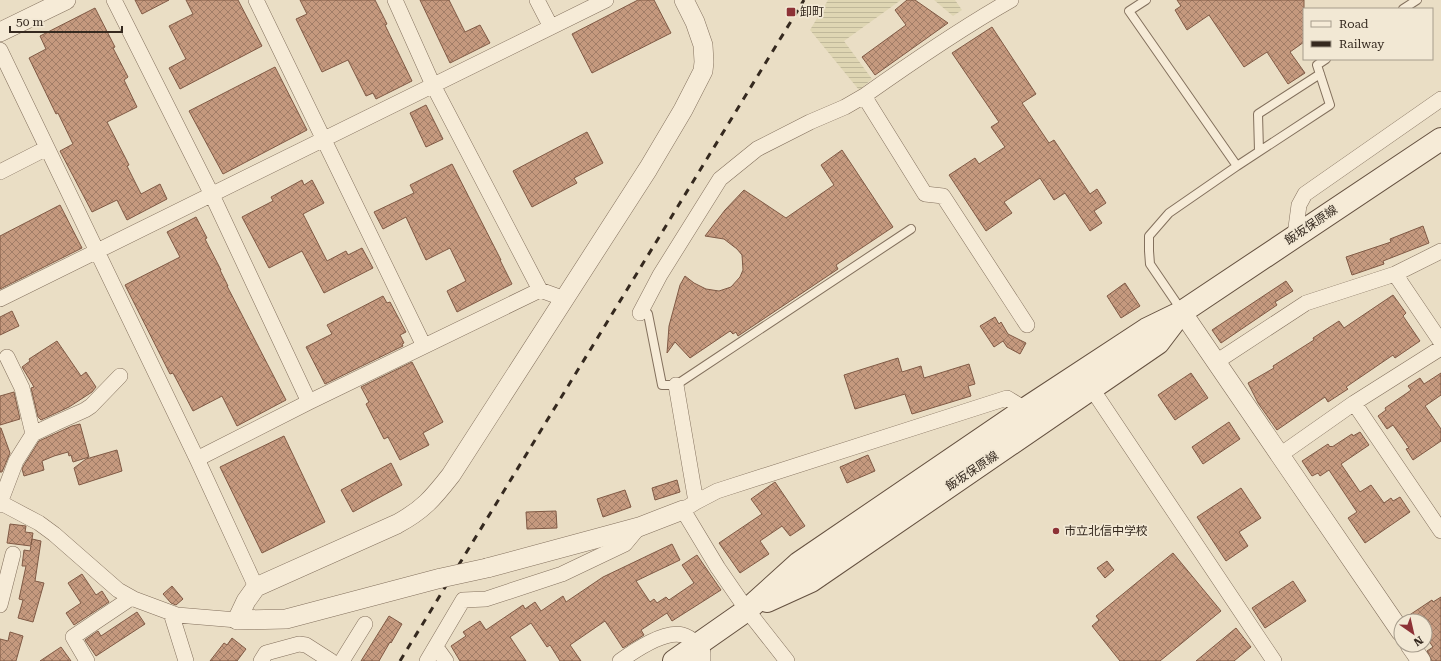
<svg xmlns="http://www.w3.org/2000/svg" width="1441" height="661" viewBox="0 0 1441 661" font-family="'Roboto Serif','Noto Sans JP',serif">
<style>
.farmland{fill:url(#farmland-rules)}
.building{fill:url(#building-cross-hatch);stroke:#805a45}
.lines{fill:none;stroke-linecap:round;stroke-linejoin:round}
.service-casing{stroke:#83705d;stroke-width:10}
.minor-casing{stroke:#83705d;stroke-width:16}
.tertiary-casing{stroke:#83705d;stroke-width:20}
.secondary-casing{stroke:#655140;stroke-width:24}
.service{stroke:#f6ebd7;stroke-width:8}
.minor{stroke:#f6ebd7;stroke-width:15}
.tertiary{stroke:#f6ebd7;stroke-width:19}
.secondary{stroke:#f6ebd7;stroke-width:22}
.rail{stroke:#35291f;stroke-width:3;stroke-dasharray:7 7;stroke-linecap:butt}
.tertiary-bridge-casing{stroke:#83705d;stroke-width:20;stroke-linecap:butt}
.tertiary-bridge{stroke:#f6ebd7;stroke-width:19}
.poi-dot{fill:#8d3236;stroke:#f2e8d4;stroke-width:1.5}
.labels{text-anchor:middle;stroke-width:3.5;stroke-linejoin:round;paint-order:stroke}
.poi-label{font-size:12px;fill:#35291f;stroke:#f2e8d4;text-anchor:start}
.street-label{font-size:12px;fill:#35291f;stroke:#f2e8d4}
</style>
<defs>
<pattern id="farmland-rules" width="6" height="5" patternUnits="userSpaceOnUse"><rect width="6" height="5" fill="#dfd6b3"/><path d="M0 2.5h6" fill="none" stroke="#c0b89a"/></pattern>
<pattern id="building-cross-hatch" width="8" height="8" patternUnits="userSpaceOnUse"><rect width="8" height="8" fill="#c5997e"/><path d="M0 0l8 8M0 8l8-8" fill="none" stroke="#a17d67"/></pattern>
</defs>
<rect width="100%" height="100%" fill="#eadec5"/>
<path class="farmland" d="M 828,0 L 901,0 L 844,41 L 872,79 L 859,90 L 810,30 Z
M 934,0 L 955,0 L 962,10 L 953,16 Z"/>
<path class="building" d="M 135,0 L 169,0 L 142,14 Z
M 186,0 L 238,0 L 262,46 L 180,89 L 169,68 L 186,59 L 169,26 L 193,14 Z
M 300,0 L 375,0 L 387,24 L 385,25 L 412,81 L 376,99 L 373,93 L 366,96 L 348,60 L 322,72 L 296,19 L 307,14 Z
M 420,0 L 449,0 L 465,32 L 480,25 L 490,43 L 450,63 Z
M 638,0 L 654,0 L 671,33 L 592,73 L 572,34 Z
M 907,0 L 915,0 L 948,23 L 875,75 L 862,57 L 906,25 L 895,10 Z
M 1177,0 L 1304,0 L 1304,42 L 1290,52 L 1305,73 L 1288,84 L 1267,52 L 1244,67 L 1209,15 L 1187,30 L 1175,10 L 1181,6 Z
M 95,8 L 115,47 L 113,48 L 128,77 L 124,80 L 137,107 L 107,122 L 129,165 L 127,166 L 141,194 L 160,184 L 167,199 L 127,220 L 117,200 L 92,212 L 60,151 L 73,144 L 58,113 L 56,114 L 29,58 L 46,49 L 40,36 Z
M 992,27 L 1036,94 L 1022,103 L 1049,143 L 1054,140 L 1090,194 L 1097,189 L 1106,203 L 1094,211 L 1102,223 L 1090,231 L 1065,193 L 1054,200 L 1040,178 L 1004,202 L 1012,213 L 986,231 L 949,175 L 975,158 L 979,164 L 1005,147 L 991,127 L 999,122 L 952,53 Z
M 275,67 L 307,130 L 223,174 L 189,111 Z
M 426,105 L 443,139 L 426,147 L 410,113 Z
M 587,132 L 603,163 L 574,178 L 577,183 L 532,207 L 513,171 Z
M 842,150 L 893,227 L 836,265 L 838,269 L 738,336 L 736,332 L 733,334 L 730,331 L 690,358 L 675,342 L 667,353 L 669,326 L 680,285 L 685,276 L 694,283 L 706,289 L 719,291 L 731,287 L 740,277 L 743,270 L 742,255 L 737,249 L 724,239 L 705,236 L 725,210 L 744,190 L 786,218 L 834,185 L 821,165 Z
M 452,164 L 501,260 L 500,260 L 512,284 L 457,312 L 447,291 L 466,281 L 450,248 L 426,260 L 406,217 L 383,229 L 374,212 L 414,193 L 410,185 Z
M 302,180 L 304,185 L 312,180 L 324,203 L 303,214 L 327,261 L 346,251 L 348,255 L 362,248 L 373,268 L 324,293 L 302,251 L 269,268 L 242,217 L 273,201 L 271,197 Z
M 60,205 L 82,248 L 0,289 L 0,236 Z
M 196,217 L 207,238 L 205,239 L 221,270 L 220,270 L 228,286 L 227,286 L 286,400 L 237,426 L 222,396 L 193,411 L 173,373 L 170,374 L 125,285 L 180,257 L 167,232 Z
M 1423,226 L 1429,243 L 1383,261 L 1384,264 L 1352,275 L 1346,257 L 1391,242 L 1390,239 Z
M 1286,281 L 1293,291 L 1275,302 L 1277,305 L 1221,343 L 1212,330 Z
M 1125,283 L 1140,306 L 1121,318 L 1107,296 Z
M 1393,295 L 1406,313 L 1403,316 L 1420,341 L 1395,358 L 1393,355 L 1346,387 L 1348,389 L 1328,402 L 1325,397 L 1277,430 L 1258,403 L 1248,383 L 1274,368 L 1273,366 L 1314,340 L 1313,338 L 1339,321 L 1344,328 Z
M 383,296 L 387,303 L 390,302 L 406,332 L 400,335 L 404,343 L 402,344 L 403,346 L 325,384 L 306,347 L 332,334 L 327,325 Z
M 12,311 L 19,326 L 0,335 L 0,317 Z
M 995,317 L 999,324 L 1001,322 L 1008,334 L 1026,343 L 1020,354 L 1007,347 L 1003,341 L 994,347 L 980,326 Z
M 57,341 L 81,376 L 86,372 L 96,387 L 92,392 L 69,407 L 41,420 L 38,417 L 31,388 L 34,387 L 22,367 L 30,361 L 29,359 Z
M 898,358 L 902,372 L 921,366 L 924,378 L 969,364 L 975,384 L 968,386 L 971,396 L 912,414 L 905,394 L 855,409 L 844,375 Z
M 412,362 L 443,422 L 423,433 L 429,445 L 400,460 L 388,437 L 384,439 L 366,404 L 369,402 L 361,387 Z
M 1191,373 L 1208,398 L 1175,420 L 1158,395 Z
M 1441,373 L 1441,395 L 1425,406 L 1441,429 L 1441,441 L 1413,460 L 1406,449 L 1409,448 L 1393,425 L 1387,429 L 1378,416 L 1386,410 L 1385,408 L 1407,393 L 1411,390 L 1408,386 L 1420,378 L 1424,384 Z
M 14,392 L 20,419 L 0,425 L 0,396 Z
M 1229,422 L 1240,439 L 1203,464 L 1192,447 Z
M 80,424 L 89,457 L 73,462 L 71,455 L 69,456 L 68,452 L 54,456 L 42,461 L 44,470 L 24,476 L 22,469 L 24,465 L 39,441 L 72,426 Z
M 0,428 L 1,428 L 10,453 L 2,472 L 0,472 Z
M 1360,432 L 1369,445 L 1341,464 L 1360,492 L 1371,485 L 1384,503 L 1391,498 L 1393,501 L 1400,497 L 1410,512 L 1365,543 L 1348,518 L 1357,512 L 1329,470 L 1320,476 L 1318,473 L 1312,476 L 1302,461 L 1328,444 L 1330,447 L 1331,446 L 1332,447 L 1352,434 L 1353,436 Z
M 284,436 L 325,522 L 262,553 L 220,467 Z
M 117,450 L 122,471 L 79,485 L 74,468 L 86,459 Z
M 868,455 L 875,471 L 847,483 L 840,467 Z
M 391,463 L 402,485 L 353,512 L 341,490 Z
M 677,480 L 680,492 L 655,500 L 652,488 Z
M 775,482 L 805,526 L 790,536 L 782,526 L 760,541 L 769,554 L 740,573 L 719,543 L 762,514 L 751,499 Z
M 1241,488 L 1261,518 L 1239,532 L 1248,546 L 1226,561 L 1197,517 Z
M 625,490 L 631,507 L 603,517 L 597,499 Z
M 556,511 L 557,528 L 527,529 L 526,512 Z
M 10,524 L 26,526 L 25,532 L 33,533 L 31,545 L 32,539 L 41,541 L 35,581 L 44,583 L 33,622 L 18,618 L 23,600 L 19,599 L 26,566 L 22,566 L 24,550 L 30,551 L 31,546 L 7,543 Z
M 672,544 L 680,560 L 636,581 L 650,602 L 654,599 L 657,603 L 666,597 L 669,600 L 694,583 L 682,565 L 697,555 L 721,590 L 672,621 L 667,613 L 641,630 L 644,635 L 623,648 L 605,621 L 570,645 L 581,661 L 560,661 L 550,645 L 547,647 L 531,623 L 510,637 L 526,661 L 460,661 L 451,646 L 466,636 L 463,632 L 480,621 L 486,630 L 523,605 L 525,609 L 535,602 L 541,611 L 563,596 L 566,602 L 603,577 Z
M 1173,553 L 1221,611 L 1160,661 L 1120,661 L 1092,626 L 1099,620 L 1096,616 Z
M 1107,561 L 1114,570 L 1105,578 L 1097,568 Z
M 82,574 L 96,595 L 102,591 L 109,602 L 74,625 L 66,613 L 81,603 L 68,583 Z
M 1293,581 L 1306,601 L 1265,628 L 1252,608 Z
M 172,586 L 183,599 L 176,605 L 171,603 L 163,594 Z
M 1441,597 L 1441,661 L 1432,661 L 1427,651 L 1433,647 L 1425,635 L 1425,621 L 1407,621 L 1405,618 L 1432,600 L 1433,602 Z
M 137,612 L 145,624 L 96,656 L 85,640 L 98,631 L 101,636 Z
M 389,616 L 402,624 L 391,643 L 390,642 L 379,661 L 361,661 Z
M 1236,628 L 1251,647 L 1234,661 L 1196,661 Z
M 10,632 L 23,636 L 16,661 L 0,661 L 0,639 L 8,641 Z
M 232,638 L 246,649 L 237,661 L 210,661 L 224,643 L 227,645 Z
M 61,647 L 71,661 L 40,661 Z"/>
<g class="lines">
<defs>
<path id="service" d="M 1146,0 L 1129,11 L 1237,166
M 1403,9 L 1417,0
M 1259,151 L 1258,114 L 1320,74
M 643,307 L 648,314 L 662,385 L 676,385 L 911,229
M 1182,311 L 1150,264 L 1149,251 L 1149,236 L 1169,213 L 1237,166 L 1330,105 L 1317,65 L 1326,59"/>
<path id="minor" d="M 114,0 L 212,195 L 309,402
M 256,0 L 424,346
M 395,0 L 433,85 L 540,290
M 537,0 L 551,27
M 1011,0 C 960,29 912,62 864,96 L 925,194 L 943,196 L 1027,325
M 0,50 L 197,459 L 256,587
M 0,172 L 47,148
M 1295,235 L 1299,205 L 1305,194 L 1441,99
M 1395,274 L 1441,342
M 0,299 L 606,0
M 640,313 L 660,275 L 720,179 L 757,149 L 810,122 L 845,107 L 864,96
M 1216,362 L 1306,303 L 1395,274 L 1441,251
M 676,385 L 696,502 L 683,510 L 718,568 L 747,610 L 787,661
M 1092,389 L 1274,661
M 1354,403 L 1441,531
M 33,434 L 56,423 L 85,410 L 91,406 L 120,376
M 1280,455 L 1354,403 L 1441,348
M 197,459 L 309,402 L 540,290 L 565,299
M 696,502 L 717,491 L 1007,398 L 1025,409
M 0,503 L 16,461 L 33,434 L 22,388 L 7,357
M 0,505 L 5,505 L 39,523 L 54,534 L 118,590 L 134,599 L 177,615 L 237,620
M 0,605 L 13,554
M 171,613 L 186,661
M 436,647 L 446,661
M 87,661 L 73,637 L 131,598
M 261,661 L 266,653 L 299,644 L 306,645 L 331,661
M 342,661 L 365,624
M 427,661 L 463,600 L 486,599 L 562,574 L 625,544 L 630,538 L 639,527
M 620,661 C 634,651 664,630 683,635 C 688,636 694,641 699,645"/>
<path id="tertiary" d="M 0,32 L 66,0
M 1182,312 L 1401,632
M 487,568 L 639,527 L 683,510
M 441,578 L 286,619 L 237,620 L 246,601 L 256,587 L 397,524 C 423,510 433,498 451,475 L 648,169 L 683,110 L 703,71 L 704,62 L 703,45 L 695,22 L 684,0
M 699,645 L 701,653 L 701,661
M 1410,645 L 1421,661"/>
<path id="secondary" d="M 767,601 L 811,581 L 1158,343 L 1180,314
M 674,661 L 747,610 L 799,563 L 1025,409 L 1147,329 L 1182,312 L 1441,139"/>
</defs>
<use href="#service" class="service-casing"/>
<use href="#minor" class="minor-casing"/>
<use href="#tertiary" class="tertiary-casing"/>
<use href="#secondary" class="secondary-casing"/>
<use href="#service" class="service"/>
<use href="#minor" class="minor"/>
<use href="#tertiary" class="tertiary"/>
<use href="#secondary" class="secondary"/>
<path class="rail" d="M 400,661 L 804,0"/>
<defs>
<path id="tertiary-bridge" d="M 441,578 L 487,568"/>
</defs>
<use href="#tertiary-bridge" class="tertiary-bridge-casing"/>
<use href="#tertiary-bridge" class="tertiary-bridge"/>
</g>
<g class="poi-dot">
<rect x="786" y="7" width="10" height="10" rx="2"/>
<circle cx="1056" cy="531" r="4"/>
</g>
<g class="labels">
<g class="poi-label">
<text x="800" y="16">卸町</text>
<text x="1064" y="535">市立北信中学校</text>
</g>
<g class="street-label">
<text transform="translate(1311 225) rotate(-34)" y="4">飯坂保原線</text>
<text transform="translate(972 471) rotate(-34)" y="4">飯坂保原線</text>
</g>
</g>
<rect x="1303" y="8" width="130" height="52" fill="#f2e8d4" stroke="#a69c8c"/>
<rect x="1311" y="21" width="20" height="6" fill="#f6ebd7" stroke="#a69c8c"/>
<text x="1339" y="28" font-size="12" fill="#35291f">Road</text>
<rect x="1311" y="41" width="20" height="6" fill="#35291f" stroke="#a69c8c"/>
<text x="1339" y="48" font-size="12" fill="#35291f">Railway</text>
<g transform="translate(1413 633) rotate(146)"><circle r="19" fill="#f2e8d4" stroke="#a69c8c"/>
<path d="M0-3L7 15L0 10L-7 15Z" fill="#8d3236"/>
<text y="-6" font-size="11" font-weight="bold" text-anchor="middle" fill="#35291f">N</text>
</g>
<path d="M10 26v6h112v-6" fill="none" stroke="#35291f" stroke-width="2"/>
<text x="16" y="26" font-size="12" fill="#35291f" stroke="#f2e8d4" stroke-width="3" paint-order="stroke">50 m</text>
</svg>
